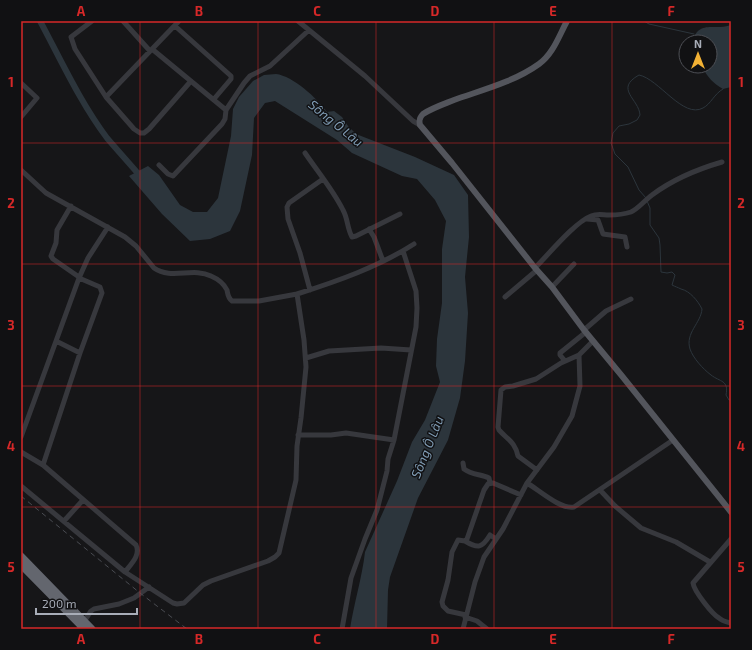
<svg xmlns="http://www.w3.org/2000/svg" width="752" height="650" viewBox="0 0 752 650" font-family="'Exo 2',sans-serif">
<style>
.water{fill:#2c353c}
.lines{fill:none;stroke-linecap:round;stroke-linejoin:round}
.stream{stroke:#2c353c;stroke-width:1}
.river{stroke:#2c353c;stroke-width:6}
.minor{stroke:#37383d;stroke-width:5}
.major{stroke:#53555c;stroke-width:6}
.highway{stroke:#63666e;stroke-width:7}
.rail{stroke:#4a4c52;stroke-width:1;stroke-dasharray:5 4;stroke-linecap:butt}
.grid{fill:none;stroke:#d62828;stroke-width:1;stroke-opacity:0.55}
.labels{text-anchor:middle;stroke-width:3;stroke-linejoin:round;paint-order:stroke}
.water-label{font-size:13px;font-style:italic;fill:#7f9bb3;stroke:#111113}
.neatline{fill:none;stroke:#d62828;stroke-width:1.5}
.grid-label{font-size:13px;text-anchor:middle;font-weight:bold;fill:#d62828}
</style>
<rect width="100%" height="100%" fill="#161618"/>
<path class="water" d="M 731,25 L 731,87 L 723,89 C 713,83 707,77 702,66 L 710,66 L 710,42 L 692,42 C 699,19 714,31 731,25 Z
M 276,74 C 293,76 317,98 327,112 L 334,111 L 342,117 L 348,126 L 356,134 L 415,157 L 454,175 L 468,195 L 469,237 L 465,277 L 468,313 L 465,361 L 460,398 L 448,440 L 418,498 L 390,577 L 388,590 L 387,629 L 350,629 C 354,603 362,578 365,552 L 397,481 L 412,442 L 425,420 L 440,382 L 436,366 L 437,339 L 442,303 L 442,249 L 446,221 L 435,200 L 417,179 L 402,176 L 352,153 L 337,140 L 275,101 L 265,103 L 254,118 L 252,155 L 240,211 L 230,231 L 210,239 L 190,241 L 162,214 L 129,176 L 148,166 L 159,175 L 180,205 L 193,212 L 207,212 L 218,198 L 231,136 L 233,109 L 239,97 L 253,81 L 264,75 Z"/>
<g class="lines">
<path class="stream" d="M 644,21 L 649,24 L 694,34
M 646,198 L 639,190 L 628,167 L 615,154 L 611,143 L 613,133 L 619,126 L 629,124 L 637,120 L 640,115 C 639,99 614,89 639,75 C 659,79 683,119 703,108 C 711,104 714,94 723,89
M 647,201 L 650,208 L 650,225 L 659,238 L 660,245 L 661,272 L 667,273 L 672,272 L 675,275 L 672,285 C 676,287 677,287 681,289 C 690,291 698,301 702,309 C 701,323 685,333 690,349 C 693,358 703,369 711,375 C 720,382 729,380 726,395 L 729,400 L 731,400"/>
<path class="river" d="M 40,21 C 61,60 80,102 107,138 C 118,151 130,164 141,177"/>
<path class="minor" d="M 92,21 L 71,37 L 75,49 L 106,97 L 134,129 L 140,133 L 144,133 L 149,129 L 191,81
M 123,21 L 150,51
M 298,21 L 365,76 L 413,121 L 420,125
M 175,26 L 231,76 L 231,79 L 214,99
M 152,49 L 226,110 L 225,119 L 222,124 L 173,176 L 168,174 L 159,165
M 21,83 L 37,98 L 21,117
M 106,97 L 179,21
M 226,110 L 244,83 L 250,76 L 270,66 L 309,30
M 305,153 C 318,172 333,190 343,210 C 348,219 347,228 352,237 L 356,236 L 400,214
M 21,170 L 46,193 L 125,237 L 136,246 L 154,268 C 171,280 193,267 211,276 C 218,279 224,284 227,290 C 228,295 228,298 232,301 L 259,301 L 297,294 L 304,340 L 306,367 L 301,418 L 297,446 L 296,480 L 279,553 L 275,557 L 268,561 L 211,581 L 203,585 L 184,603 L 177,604 L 173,603 L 125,572 L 21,486
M 71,206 L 57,230 L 56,243 L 51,256 L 53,259 L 79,277
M 587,219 L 598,220 L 603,234 L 625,237 L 627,247
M 369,229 L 374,237 L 383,261
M 535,268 C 548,255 575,222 591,216 C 598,213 603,215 609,215 C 616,215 625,214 631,212 C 638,209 645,200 652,195 C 672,180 698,169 722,162
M 552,287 L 574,264
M 310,290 L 300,253 L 288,219 L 287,207 L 289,203 L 323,179
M 297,294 C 338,281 378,267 414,244
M 505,297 L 537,270
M 584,330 L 606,311 L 631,299
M 56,341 L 80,353
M 306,358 L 329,351 L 381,348 L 411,350
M 565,361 L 560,355 L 560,353 L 586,332
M 298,435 L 331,435 L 346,433 L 394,440
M 21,437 L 79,278 L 88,258 L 108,227
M 21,452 L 43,465 L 136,545 C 141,555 131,564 125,572
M 463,463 L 464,469 C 472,475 481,474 489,478 L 490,483
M 43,465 L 80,353 L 102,293 L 100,287 L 79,278
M 537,470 L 518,456 C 515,442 508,440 499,430 L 498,427 L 501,390 L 505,387 L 513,386 L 536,379 L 561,363 L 579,355
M 527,483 C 539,490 561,510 574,507 L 673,440
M 600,490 L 615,506 L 641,528 L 676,542 L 710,562
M 64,521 L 83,500
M 731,539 L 693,583 C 694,591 712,614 719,618 C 722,621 727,622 731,623
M 465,541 C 478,549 482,548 490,535 L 496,539
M 466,615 L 448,611 L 443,606 L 442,602 L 448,580 L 452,552 L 458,540 L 465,541 L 467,539 L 484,490 L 488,484 L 493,483 L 521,495
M 465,617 L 477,621 L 487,629
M 79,629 L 91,611 L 94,609 L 119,604 L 134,598 L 149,587
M 342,629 L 351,578 L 365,539 L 377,510 L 387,471 L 388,459 L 394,440 L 416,327 L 417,308 L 416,291 L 403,251
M 463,629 L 475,582 L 484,557 L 503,529 L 527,483 L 554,447 L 572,416 L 580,386 L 579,355 L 593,341"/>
<path class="major" d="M 567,21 C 559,36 553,54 539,64 C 514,82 482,90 454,100 C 444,104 432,108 423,114 C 419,118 419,121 420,125 L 452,163 L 535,268 L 552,287 L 584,330 L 622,376 L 731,512"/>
<path class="highway" d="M 21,556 L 92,629
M 21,565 L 84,629"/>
<path class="rail" d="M 21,496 L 140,593 L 187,629"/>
</g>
<path class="grid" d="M 140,21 L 140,629M 258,21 L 258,629M 376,21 L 376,629M 494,21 L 494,629M 612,21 L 612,629M 21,143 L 731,143M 21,264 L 731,264M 21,386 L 731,386M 21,507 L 731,507"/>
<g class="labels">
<g class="water-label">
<text transform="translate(336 123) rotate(39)" y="5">Sông Ô Lâu</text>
<text transform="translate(427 447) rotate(-68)" y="5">Sông Ô Lâu</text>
</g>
</g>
<rect width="752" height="650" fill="none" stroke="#111113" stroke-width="44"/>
<g transform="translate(698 54)"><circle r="19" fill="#111113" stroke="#4d4f55"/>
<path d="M0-3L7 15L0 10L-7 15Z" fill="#f2b134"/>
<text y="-6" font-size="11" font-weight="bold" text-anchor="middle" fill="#a8adb8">N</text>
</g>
<path d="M36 608v6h101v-6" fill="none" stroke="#a8adb8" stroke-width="2"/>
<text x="42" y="608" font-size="12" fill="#a8adb8" stroke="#111113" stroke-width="3" paint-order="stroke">200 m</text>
<rect x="22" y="22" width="708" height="606" class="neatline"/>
<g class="grid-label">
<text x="81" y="16">A</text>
<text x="199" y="16">B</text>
<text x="317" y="16">C</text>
<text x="435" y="16">D</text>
<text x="553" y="16">E</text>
<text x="671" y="16">F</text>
<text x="11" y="87">1</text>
<text x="741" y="87">1</text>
<text x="11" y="208">2</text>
<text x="741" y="208">2</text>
<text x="11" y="330">3</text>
<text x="741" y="330">3</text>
<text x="11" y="451">4</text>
<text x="741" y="451">4</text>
<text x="11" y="572">5</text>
<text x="741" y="572">5</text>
<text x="81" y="644">A</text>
<text x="199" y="644">B</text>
<text x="317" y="644">C</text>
<text x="435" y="644">D</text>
<text x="553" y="644">E</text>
<text x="671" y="644">F</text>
</g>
</svg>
